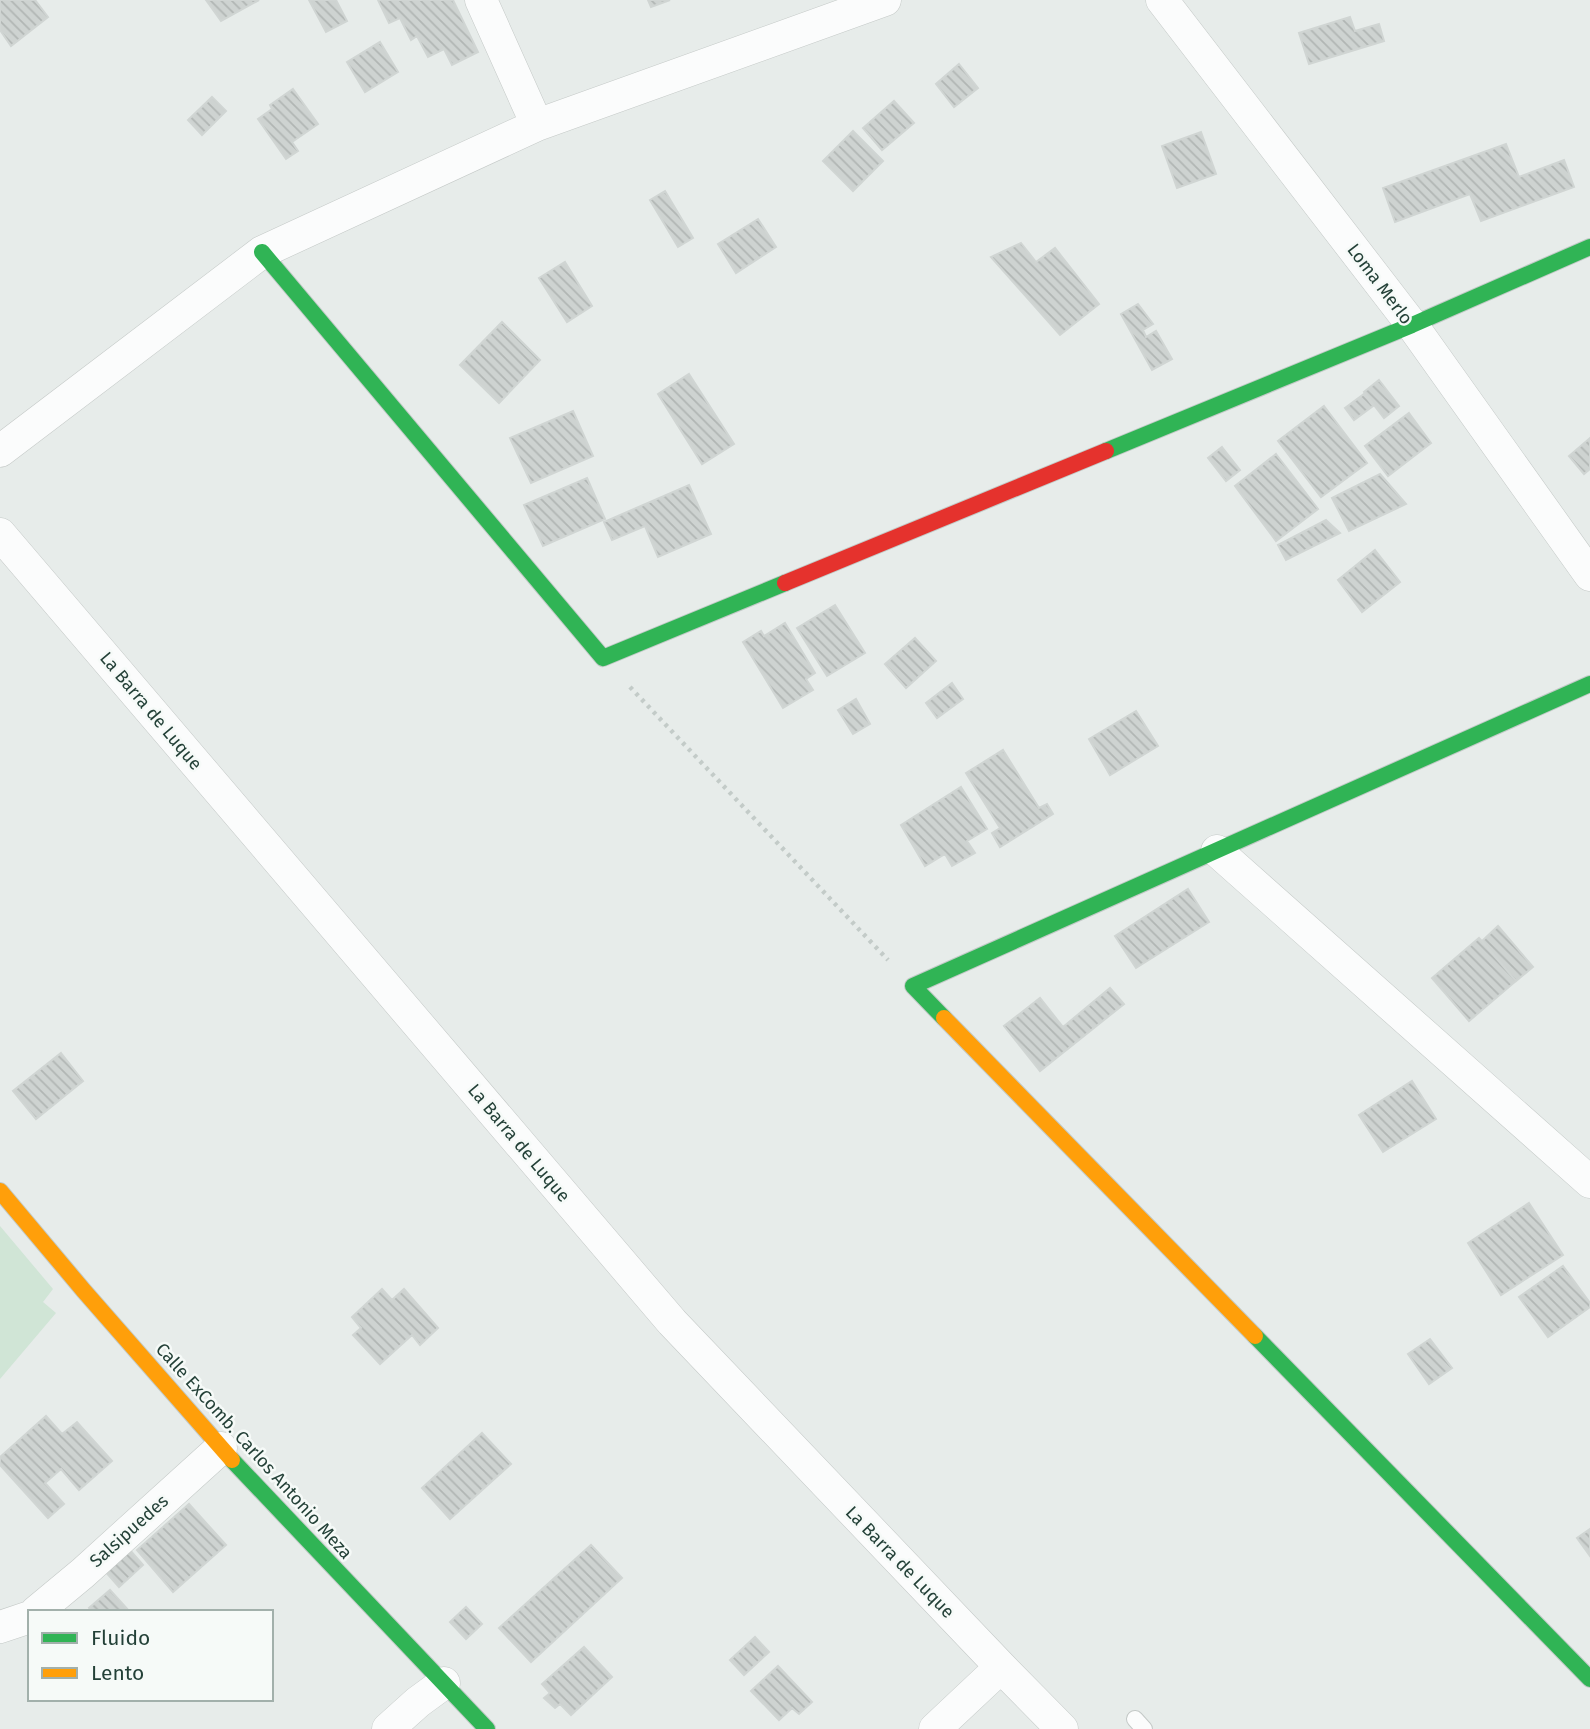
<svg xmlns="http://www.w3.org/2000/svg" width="1590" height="1729" viewBox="0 0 1590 1729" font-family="'Fira Sans',sans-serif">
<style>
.pitch{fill:#d0e5d6}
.building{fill:url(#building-back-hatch);stroke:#d0d5d3;stroke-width:2}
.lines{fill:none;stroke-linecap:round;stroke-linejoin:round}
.lane-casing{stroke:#c4c9c7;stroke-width:18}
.street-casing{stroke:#c4c9c7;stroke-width:33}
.fast-casing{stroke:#c2cac7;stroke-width:18}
.slow-casing{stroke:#c2cac7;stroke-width:18}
.jam-casing{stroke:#c2cac7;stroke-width:18}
.path{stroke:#c3cbc8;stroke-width:4.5;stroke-dasharray:3.5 5;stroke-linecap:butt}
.lane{stroke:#fbfcfc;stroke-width:16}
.street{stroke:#fbfcfc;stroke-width:32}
.fast{stroke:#30b455;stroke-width:16}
.slow{stroke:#ff9f0a;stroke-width:16}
.jam{stroke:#e5322d;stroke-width:16}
.labels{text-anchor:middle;stroke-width:5;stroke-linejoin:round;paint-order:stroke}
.street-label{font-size:18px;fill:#244138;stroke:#f6faf8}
</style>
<defs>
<pattern id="building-back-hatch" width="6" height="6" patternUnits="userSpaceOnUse" patternTransform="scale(1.75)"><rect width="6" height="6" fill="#ced3d1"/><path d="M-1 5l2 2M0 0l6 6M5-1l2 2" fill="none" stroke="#b1b6b4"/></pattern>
</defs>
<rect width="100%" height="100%" fill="#e7ecea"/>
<path class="pitch" d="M 0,1226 L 53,1289 L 43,1302 L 56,1313 L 0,1379 Z"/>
<path class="building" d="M 0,0 L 35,0 L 48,17 L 11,46 L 0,30 Z
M 206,0 L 259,0 L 221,21 Z
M 309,0 L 336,0 L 347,21 L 326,32 Z
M 378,0 L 453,0 L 478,52 L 452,65 L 444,49 L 428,57 L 417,36 L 411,40 L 400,18 L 389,23 Z
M 648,0 L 670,0 L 651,7 Z
M 1350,17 L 1355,31 L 1379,24 L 1384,41 L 1309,64 L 1299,33 Z
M 380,42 L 398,72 L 365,92 L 347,62 Z
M 959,64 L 978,88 L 954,107 L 936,84 Z
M 293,89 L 318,124 L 292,142 L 298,151 L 286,159 L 258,119 L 272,109 L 270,105 Z
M 212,97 L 226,111 L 202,135 L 188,120 Z
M 894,101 L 914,123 L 882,150 L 863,128 Z
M 853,131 L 883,161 L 853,191 L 823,161 Z
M 1201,132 L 1216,174 L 1177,188 L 1162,146 Z
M 1506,144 L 1519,177 L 1564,160 L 1574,187 L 1481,221 L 1470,194 L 1395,222 L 1383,188 Z
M 665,191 L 693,238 L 678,247 L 650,200 Z
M 758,219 L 776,247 L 736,273 L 718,244 Z
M 1021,243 L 1036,262 L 1055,248 L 1099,304 L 1060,335 L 991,257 Z
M 565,262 L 592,306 L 567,322 L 539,278 Z
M 1138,304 L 1153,324 L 1143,330 L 1146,337 L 1156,331 L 1172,359 L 1152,370 L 1121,314 Z
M 502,322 L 540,360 L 499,403 L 460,365 Z
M 689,374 L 734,444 L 702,464 L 658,394 Z
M 1379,380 L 1399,406 L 1384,418 L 1364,392 Z
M 1364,394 L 1373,406 L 1354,420 L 1345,408 Z
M 1324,406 L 1367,463 L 1321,497 L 1278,441 Z
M 573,411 L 593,456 L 531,483 L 510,438 Z
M 1409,413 L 1431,443 L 1388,476 L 1365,446 Z
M 1590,438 L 1590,469 L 1584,474 L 1569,456 Z
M 1222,447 L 1240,470 L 1226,481 L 1208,458 Z
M 1276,454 L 1318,509 L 1276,541 L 1235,486 Z
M 1380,474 L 1406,504 L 1349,531 L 1332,498 Z
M 587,478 L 605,519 L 543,546 L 524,505 Z
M 689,485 L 711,534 L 658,557 L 645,526 L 612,540 L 604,522 Z
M 1326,520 L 1340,533 L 1286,560 L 1278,545 Z
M 1375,550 L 1400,582 L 1362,612 L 1338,580 Z
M 835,605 L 865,653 L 827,676 L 797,628 Z
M 785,623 L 815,673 L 806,679 L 813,690 L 783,708 L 743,642 L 761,631 L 764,636 Z
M 915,638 L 936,661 L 906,688 L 885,664 Z
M 952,683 L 963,699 L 937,718 L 926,703 Z
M 856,699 L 870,724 L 853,734 L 838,710 Z
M 1136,711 L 1158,746 L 1110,775 L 1089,739 Z
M 1003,750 L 1039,808 L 1047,804 L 1053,814 L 1000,847 L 992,833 L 1000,828 L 966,773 Z
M 961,787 L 987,829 L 967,841 L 975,853 L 952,866 L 945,854 L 925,866 L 901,825 Z
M 1188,889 L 1209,922 L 1136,968 L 1115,936 Z
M 1498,926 L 1533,967 L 1516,981 L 1482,941 Z
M 1479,938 L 1516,981 L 1469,1021 L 1432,978 Z
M 1110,988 L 1124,1004 L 1040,1071 L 1004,1026 L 1040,998 L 1063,1027 Z
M 61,1053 L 83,1081 L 36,1119 L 13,1091 Z
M 1412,1081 L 1436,1119 L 1383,1152 L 1359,1115 Z
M 1529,1203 L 1563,1255 L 1501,1295 L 1468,1243 Z
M 1563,1266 L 1590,1303 L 1590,1307 L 1548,1337 L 1519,1297 Z
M 382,1289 L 392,1300 L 404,1289 L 438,1328 L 420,1345 L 412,1335 L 380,1364 L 353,1335 L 361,1328 L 352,1317 Z
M 1430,1339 L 1452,1368 L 1429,1384 L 1408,1354 Z
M 46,1416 L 62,1434 L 77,1422 L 112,1461 L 79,1490 L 61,1469 L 45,1483 L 64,1504 L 48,1518 L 0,1465 L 0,1457 Z
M 482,1433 L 511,1464 L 450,1519 L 422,1488 Z
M 189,1504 L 226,1545 L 173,1592 L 137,1550 Z
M 1590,1529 L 1590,1556 L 1577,1538 Z
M 122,1541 L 143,1565 L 119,1587 L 97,1562 Z
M 591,1545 L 622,1578 L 531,1662 L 499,1628 Z
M 110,1590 L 130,1612 L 92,1612 L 89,1608 Z
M 466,1607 L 482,1624 L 466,1639 L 450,1622 Z
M 755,1637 L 769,1652 L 744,1675 L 730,1660 Z
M 584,1647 L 612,1677 L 571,1715 L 560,1704 L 555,1708 L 544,1698 L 550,1693 L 542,1684 Z
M 778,1666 L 812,1702 L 799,1714 L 792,1708 L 779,1720 L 751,1691 Z"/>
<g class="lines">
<defs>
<path id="lane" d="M 1135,1719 L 1144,1729"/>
<path id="street" d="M 481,0 L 537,125
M 1162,0 L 1412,325 L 1590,575
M 0,451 L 262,252 L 537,125 L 885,0
M 0,534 L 672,1322 L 1001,1667 L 1062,1729
M 1217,851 L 1590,1182
M 36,1612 L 83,1573 L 221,1448
M 0,1627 L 30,1617
M 388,1729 L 418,1702 L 444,1683
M 935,1729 L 1001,1667"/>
<path id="fast" d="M 262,252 L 603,658 L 785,583
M 1106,451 L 1412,325 L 1590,247
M 944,1018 L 913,986 L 1590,684
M 1255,1336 L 1590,1679
M 232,1460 L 487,1729"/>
<path id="slow" d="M 944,1018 L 1255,1336
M 0,1191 L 84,1291 L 232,1460"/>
<path id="jam" d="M 785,583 L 1106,451"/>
</defs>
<use href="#lane" class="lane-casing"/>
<use href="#street" class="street-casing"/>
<use href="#fast" class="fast-casing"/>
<use href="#slow" class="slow-casing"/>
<use href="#jam" class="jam-casing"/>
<path class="path" d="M 630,687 L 888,960"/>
<use href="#lane" class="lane"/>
<use href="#street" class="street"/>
<use href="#fast" class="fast"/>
<use href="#slow" class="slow"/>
<use href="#jam" class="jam"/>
</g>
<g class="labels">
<g class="street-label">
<text transform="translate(1380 284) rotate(53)" y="6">Loma Merlo</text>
<text transform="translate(151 711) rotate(50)" y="6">La Barra de Luque</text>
<text transform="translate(519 1143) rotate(50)" y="6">La Barra de Luque</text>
<text transform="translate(254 1451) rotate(48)" y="6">Calle ExComb. Carlos Antonio Meza</text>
<text transform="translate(129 1531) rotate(-42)" y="6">Salsipuedes</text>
<text transform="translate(900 1562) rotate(46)" y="6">La Barra de Luque</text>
</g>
</g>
<rect x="28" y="1610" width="245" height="91" fill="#f6faf8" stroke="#a2b0ab" stroke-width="2"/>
<rect x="42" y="1633" width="35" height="10" fill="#30b455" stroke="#a2b0ab" stroke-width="2"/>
<text x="91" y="1645" font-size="21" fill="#244138">Fluido</text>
<rect x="42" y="1668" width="35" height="10" fill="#ff9f0a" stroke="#a2b0ab" stroke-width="2"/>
<text x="91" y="1680" font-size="21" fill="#244138">Lento</text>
</svg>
